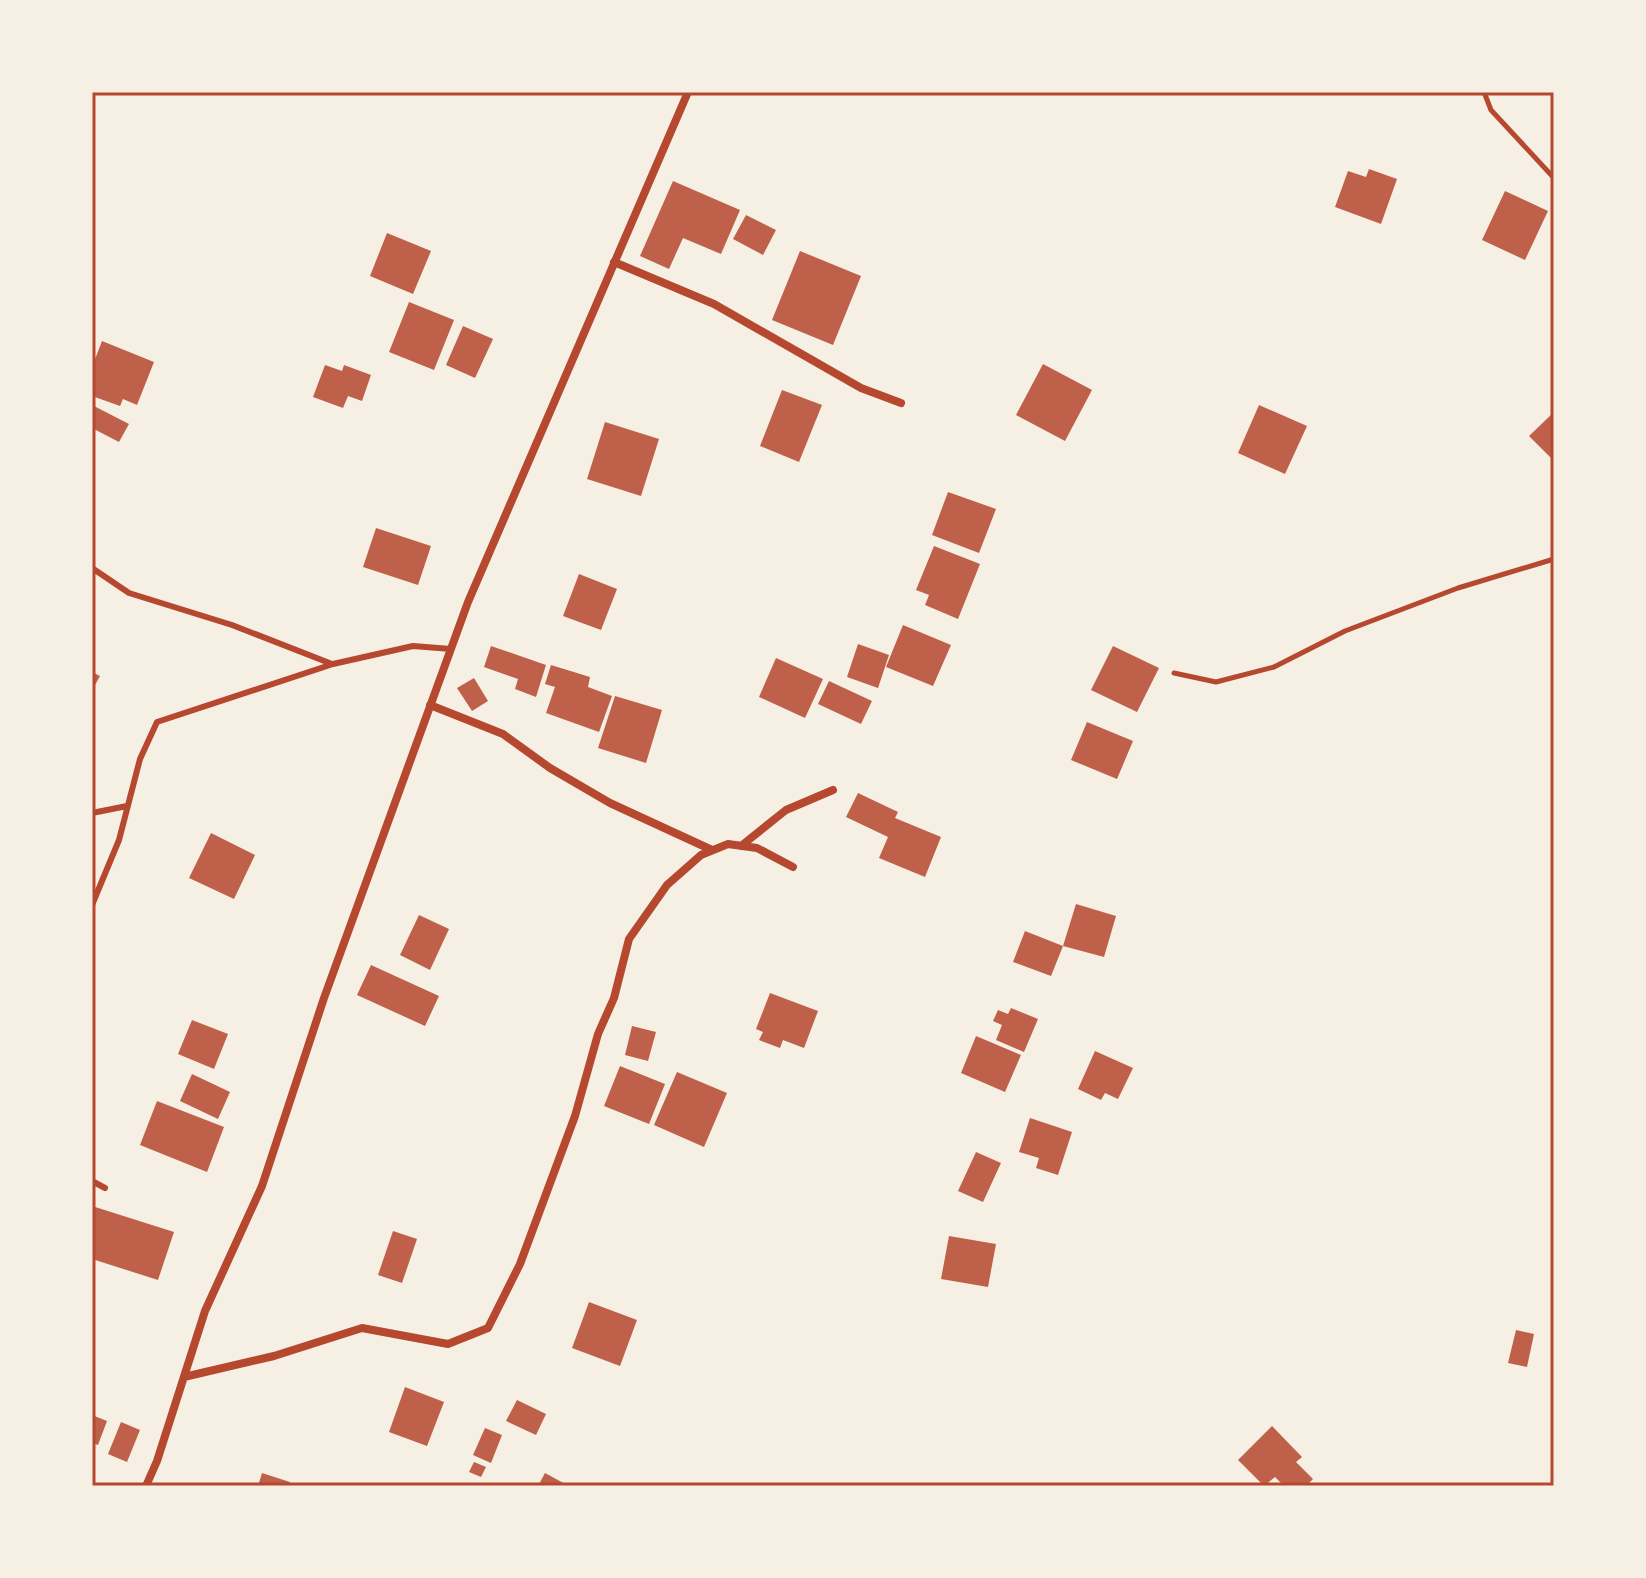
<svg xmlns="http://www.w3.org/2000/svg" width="1646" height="1578" viewBox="0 0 1646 1578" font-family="'Source Serif 4',serif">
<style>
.building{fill:#bf614a}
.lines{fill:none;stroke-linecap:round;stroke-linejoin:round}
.path{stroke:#b5482f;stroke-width:5}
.service{stroke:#b5482f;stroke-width:6}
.minor{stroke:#b5482f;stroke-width:8}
.neatline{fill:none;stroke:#b5482f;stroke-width:3}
</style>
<rect width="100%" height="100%" fill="#f6efe4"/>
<path class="building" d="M 1369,169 L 1397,179 L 1381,224 L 1335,207 L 1348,171 L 1366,177 Z
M 673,181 L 740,210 L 721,254 L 683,238 L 669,269 L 640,256 Z
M 1505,191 L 1548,211 L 1525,260 L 1482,240 Z
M 746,215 L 776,230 L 763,255 L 733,239 Z
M 387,233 L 431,251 L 413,294 L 370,276 Z
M 800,251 L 861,276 L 833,345 L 772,320 Z
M 409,302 L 454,320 L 434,370 L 389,352 Z
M 463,326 L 493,339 L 475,378 L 446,365 Z
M 102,341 L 154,362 L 137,405 L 123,399 L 120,406 L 92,396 L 92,367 Z
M 1043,364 L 1092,390 L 1065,441 L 1016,415 Z
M 325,365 L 342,371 L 344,365 L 371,375 L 362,401 L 348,396 L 343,408 L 313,397 Z
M 782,390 L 822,405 L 799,462 L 760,446 Z
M 92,405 L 129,424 L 119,442 L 92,428 Z
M 1259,405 L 1307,426 L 1285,474 L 1238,453 Z
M 1554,412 L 1554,461 L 1529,436 Z
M 605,422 L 659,439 L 641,496 L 587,479 Z
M 948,492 L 996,509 L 979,553 L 932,535 Z
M 376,528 L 431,546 L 418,585 L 363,567 Z
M 934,546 L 980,564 L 958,619 L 925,605 L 929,595 L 916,590 Z
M 579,574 L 617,589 L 601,630 L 563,616 Z
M 903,625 L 951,645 L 933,686 L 886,667 Z
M 858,644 L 889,655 L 878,688 L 847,677 Z
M 491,646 L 546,665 L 536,697 L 515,689 L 518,679 L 484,667 Z
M 1113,646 L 1159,668 L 1137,712 L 1091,690 Z
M 776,658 L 823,679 L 805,718 L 759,697 Z
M 551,665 L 590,677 L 588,687 L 612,696 L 599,732 L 546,713 L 555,687 L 545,684 Z
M 92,672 L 100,676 L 94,687 L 92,686 Z
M 474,678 L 488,701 L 472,711 L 457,688 Z
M 829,681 L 872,701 L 861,724 L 818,704 Z
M 615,696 L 662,710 L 646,763 L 598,748 Z
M 1087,722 L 1133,741 L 1117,779 L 1071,760 Z
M 858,793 L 898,812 L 895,818 L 941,837 L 925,877 L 879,858 L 888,837 L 846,817 Z
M 211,833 L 255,855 L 234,899 L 189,878 Z
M 1076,904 L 1116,916 L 1104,957 L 1063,946 Z
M 419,915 L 449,929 L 430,970 L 400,955 Z
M 1025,931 L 1063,946 L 1051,976 L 1013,962 Z
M 371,965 L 439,996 L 425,1026 L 357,995 Z
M 770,993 L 818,1011 L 804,1048 L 783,1040 L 780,1048 L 759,1040 L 763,1032 L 756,1029 Z
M 1011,1008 L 1038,1019 L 1024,1052 L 996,1040 L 1002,1025 L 993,1021 L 998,1010 L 1008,1014 Z
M 192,1020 L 228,1034 L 214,1069 L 178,1054 Z
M 632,1026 L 656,1032 L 648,1061 L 625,1055 Z
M 976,1036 L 1021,1055 L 1005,1092 L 961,1073 Z
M 1095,1051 L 1133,1068 L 1118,1099 L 1105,1093 L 1101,1100 L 1078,1089 Z
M 620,1066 L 665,1084 L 649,1124 L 604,1106 Z
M 677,1072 L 727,1093 L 704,1147 L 654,1125 Z
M 192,1074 L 230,1092 L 218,1119 L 180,1101 Z
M 157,1101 L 224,1127 L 207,1172 L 140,1145 Z
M 1030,1118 L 1072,1132 L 1058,1175 L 1036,1168 L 1039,1158 L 1019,1152 Z
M 976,1152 L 1001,1163 L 983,1202 L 958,1191 Z
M 92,1206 L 174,1232 L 158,1280 L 92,1259 Z
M 393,1231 L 417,1239 L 402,1283 L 378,1275 Z
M 949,1236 L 996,1244 L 988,1287 L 941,1279 Z
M 589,1302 L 637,1320 L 620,1366 L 572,1348 Z
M 1516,1330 L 1534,1334 L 1527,1367 L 1508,1363 Z
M 405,1387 L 444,1402 L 427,1446 L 389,1432 Z
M 517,1400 L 546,1414 L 536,1435 L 506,1421 Z
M 92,1415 L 107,1421 L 98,1445 L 92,1443 Z
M 121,1422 L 140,1430 L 127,1462 L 108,1454 Z
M 1272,1426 L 1302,1457 L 1296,1462 L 1313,1479 L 1306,1486 L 1284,1486 L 1275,1477 L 1264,1486 L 1238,1460 Z
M 485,1428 L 502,1435 L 491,1463 L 473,1455 Z
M 474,1462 L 486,1467 L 481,1477 L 469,1472 Z
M 262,1473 L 290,1482 L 289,1486 L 258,1486 Z
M 545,1473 L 569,1486 L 538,1486 Z"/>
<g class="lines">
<path class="path" d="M 1484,92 L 1491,110 L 1554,178
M 1174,673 L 1216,682 L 1274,667 L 1345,631 L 1458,588 L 1554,559"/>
<path class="service" d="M 92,568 L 129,593 L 232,625 L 332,664
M 92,813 L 127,806
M 92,905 L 119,840 L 140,759 L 157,722 L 333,664 L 413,646 L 451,649
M 92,1181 L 105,1188"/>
<path class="minor" d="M 614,262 L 714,304 L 861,388 L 901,403
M 430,705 L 503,734 L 550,768 L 610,803 L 712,850
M 741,846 L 786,810 L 833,790
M 184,1377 L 274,1356 L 362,1328 L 448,1344 L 488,1328 L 520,1264 L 575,1116 L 598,1034 L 614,998 L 629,939 L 667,885 L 701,855 L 728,844 L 757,848 L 793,867
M 146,1486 L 157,1461 L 205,1311 L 262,1186 L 324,998 L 468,602 L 688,92"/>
</g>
<rect width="1646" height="1578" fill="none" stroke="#f6efe4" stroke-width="188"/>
<rect x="94" y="94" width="1458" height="1390" class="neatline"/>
</svg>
